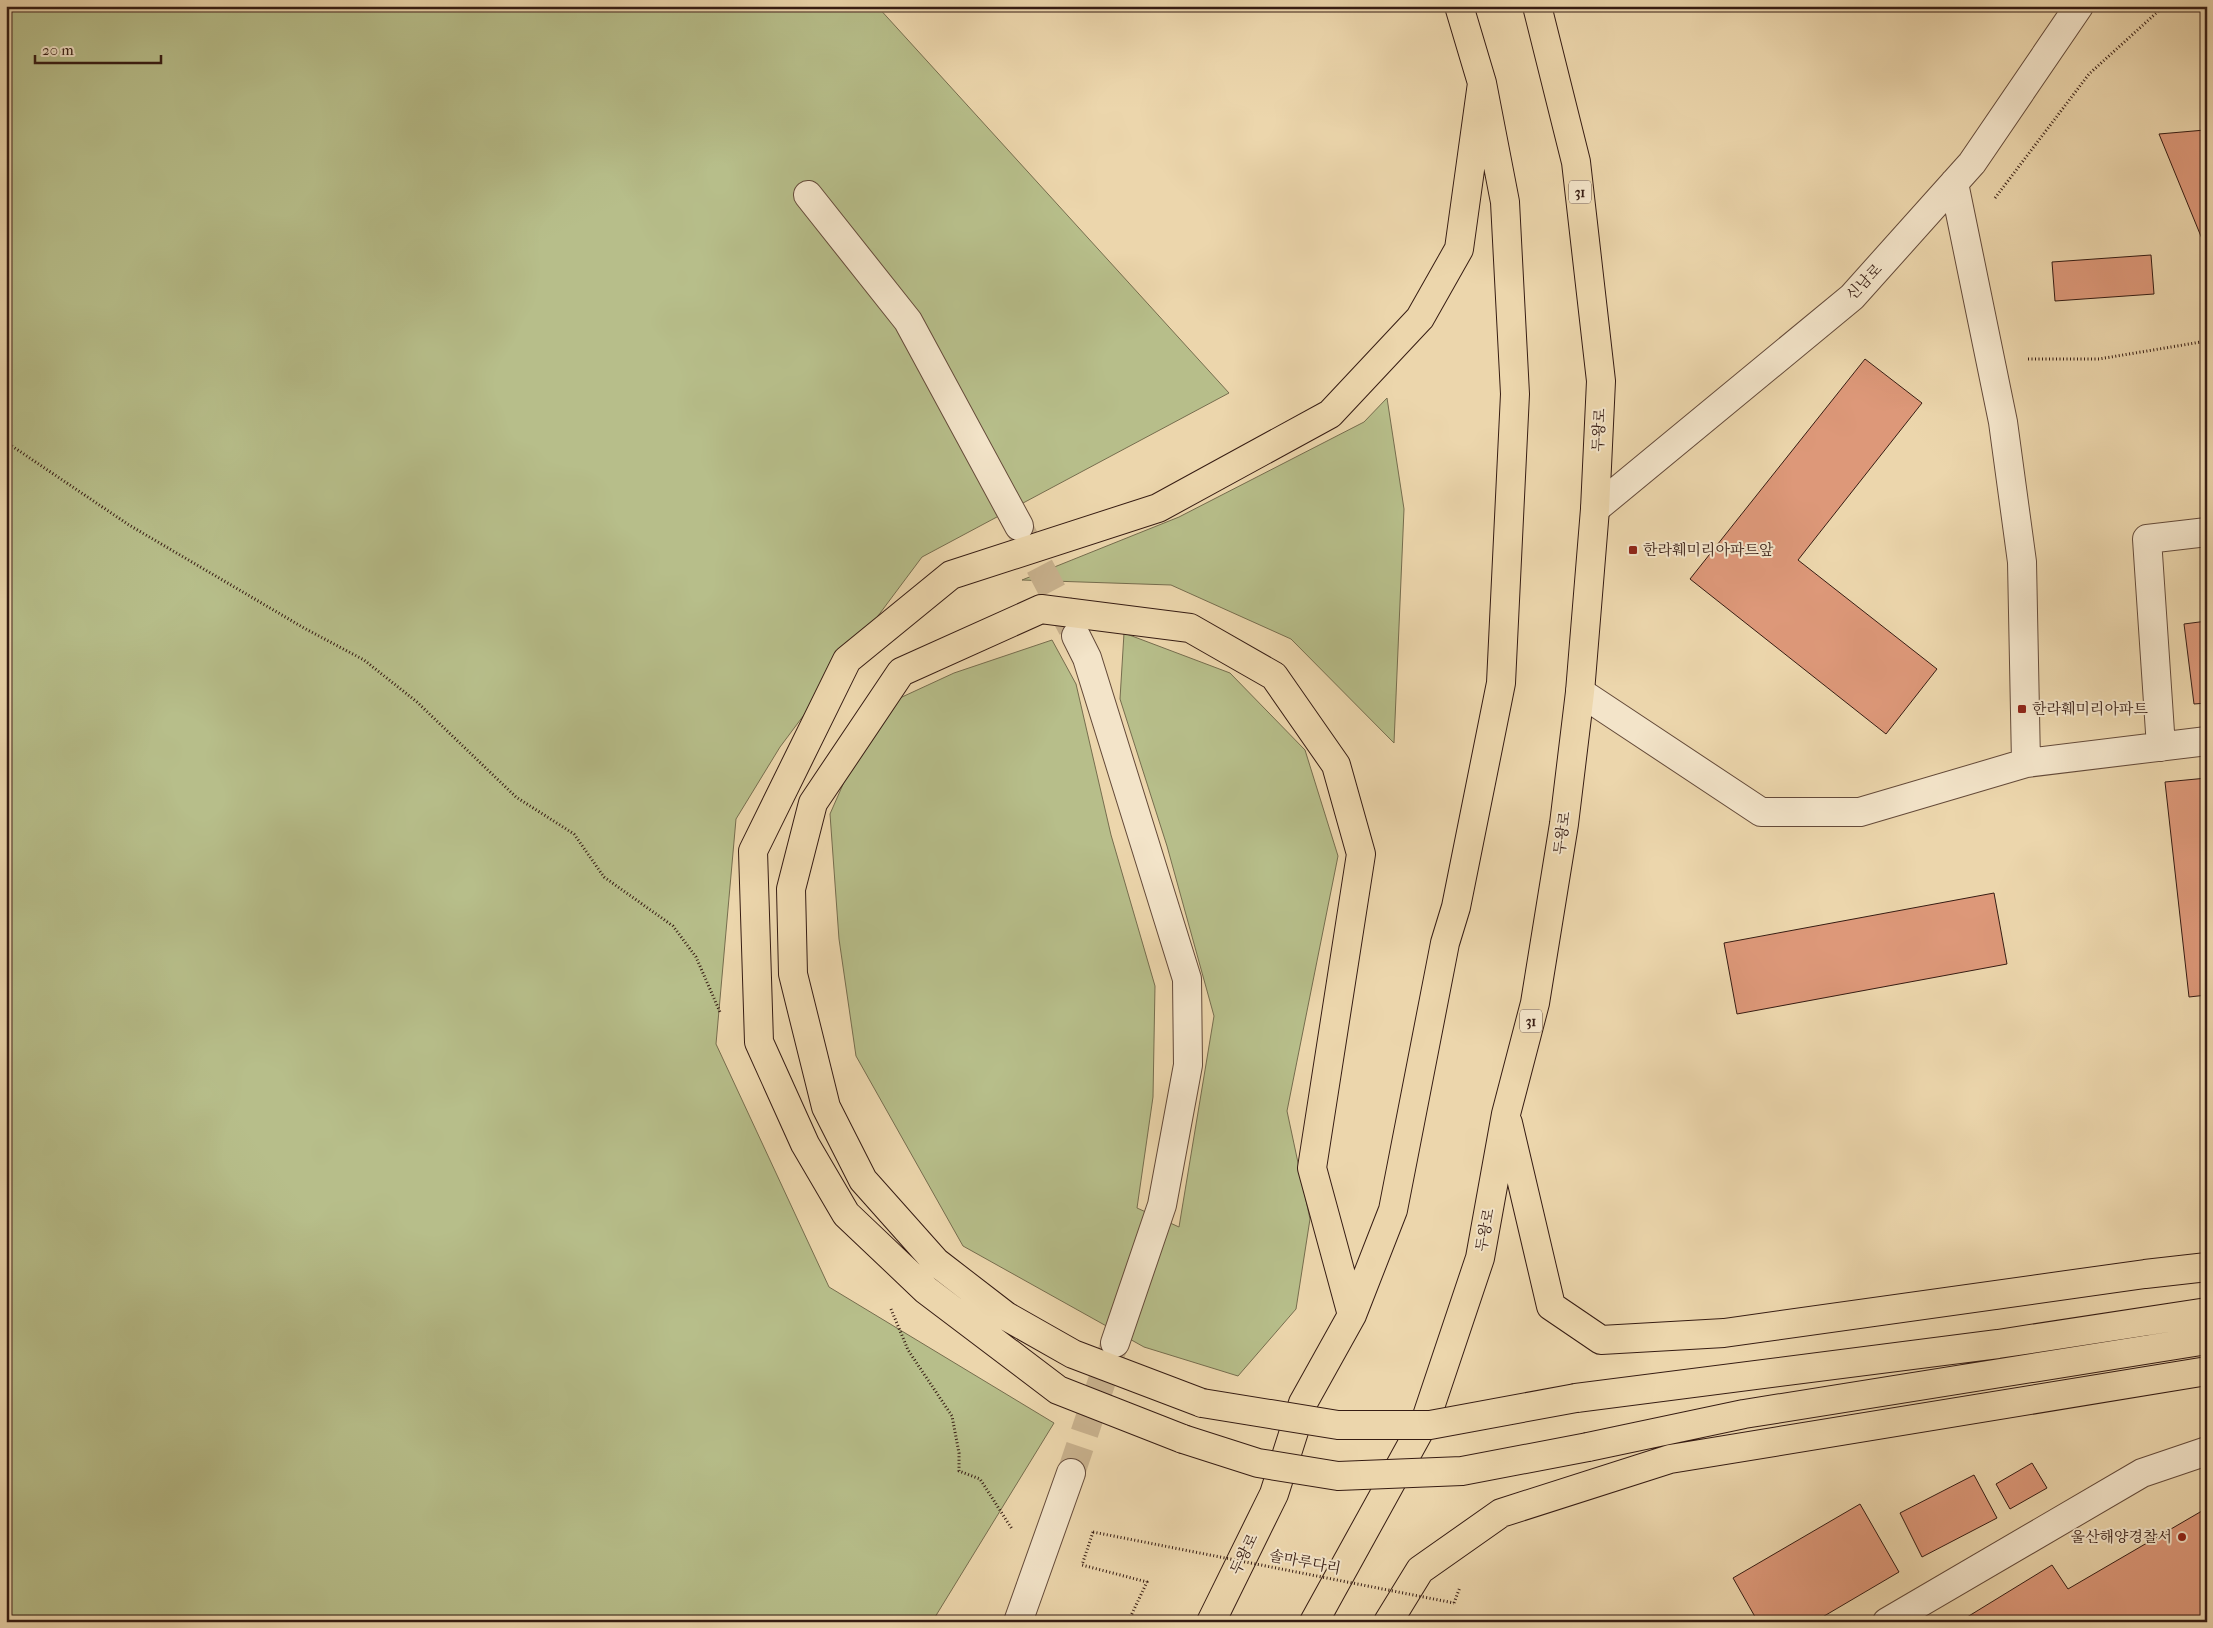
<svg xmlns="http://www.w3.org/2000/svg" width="2213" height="1628" viewBox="0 0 2213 1628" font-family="'IM FELL French Canon','Noto Serif KR',serif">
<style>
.green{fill:#b7be8a;stroke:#766d4e}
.building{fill:#dd9879;stroke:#361c13}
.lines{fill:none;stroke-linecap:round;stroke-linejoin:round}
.minor-tunnel{stroke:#c8b18d;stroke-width:28;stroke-dasharray:28 14;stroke-linecap:butt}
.minor-casing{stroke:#644a39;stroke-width:30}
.major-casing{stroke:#361c13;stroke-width:30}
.path{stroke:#361c13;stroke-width:3;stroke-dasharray:1 2.5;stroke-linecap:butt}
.minor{stroke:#f3e4c9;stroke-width:28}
.major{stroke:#ecd6ac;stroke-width:28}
.major-bridge-casing{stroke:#361c13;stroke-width:30;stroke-linecap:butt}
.path-bridge{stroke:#361c13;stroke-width:3;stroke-dasharray:1 2.5;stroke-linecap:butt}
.major-bridge{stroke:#ecd6ac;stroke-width:28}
.poi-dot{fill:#8f2418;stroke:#f3e4c9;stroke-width:2}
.labels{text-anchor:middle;stroke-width:4;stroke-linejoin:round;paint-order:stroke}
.shield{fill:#f3e4c9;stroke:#6f584a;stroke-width:1}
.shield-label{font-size:14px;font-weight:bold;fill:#361c13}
.street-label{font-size:15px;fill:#361c13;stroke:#f3e4c9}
.poi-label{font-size:15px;fill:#361c13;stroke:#f3e4c9;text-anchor:start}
</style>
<rect width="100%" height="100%" fill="#ecd6ac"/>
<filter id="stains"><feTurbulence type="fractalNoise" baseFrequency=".004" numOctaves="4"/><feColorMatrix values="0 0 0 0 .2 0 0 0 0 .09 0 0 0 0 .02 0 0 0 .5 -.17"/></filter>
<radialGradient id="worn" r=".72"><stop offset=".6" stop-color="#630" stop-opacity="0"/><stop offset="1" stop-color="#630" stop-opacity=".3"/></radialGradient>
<path class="green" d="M 6,6 L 877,6 L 1229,393 L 922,557 L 780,747 L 736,819 L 716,1044 L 829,1287 L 1054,1423 L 932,1622 L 6,1622 Z
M 1387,398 L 1404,509 L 1394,743 L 1291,639 L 1171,585 L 1022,580 L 1179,517 L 1364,422 Z
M 1124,633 L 1230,673 L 1305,750 L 1338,856 L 1287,1111 L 1310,1219 L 1296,1309 L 1238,1376 L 1144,1347 L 963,1246 L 856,1056 L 839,939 L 830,814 L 876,709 L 954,673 L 1052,640 L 1076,684 L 1111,835 L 1155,986 L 1153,1097 L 1137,1208 L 1179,1227 L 1214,1016 L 1167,846 L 1120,699 Z"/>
<path class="building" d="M 2205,130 L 2207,135 L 2207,251 L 2159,134 Z
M 2151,255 L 2154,294 L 2055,301 L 2052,262 Z
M 1865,359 L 1922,403 L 1798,560 L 1937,669 L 1886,734 L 1690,579 Z
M 2207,621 L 2207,703 L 2194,704 L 2184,624 Z
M 2207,778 L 2207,995 L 2189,997 L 2165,782 Z
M 1994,893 L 2007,964 L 1737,1014 L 1724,943 Z
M 2032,1463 L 2047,1488 L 2010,1509 L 1996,1484 Z
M 1974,1475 L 1997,1518 L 1922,1557 L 1900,1513 Z
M 1860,1504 L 1899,1572 L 1814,1622 L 1758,1622 L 1733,1578 Z
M 2207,1508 L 2207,1622 L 1959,1622 L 2052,1565 L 2068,1589 Z"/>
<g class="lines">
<path class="minor-tunnel" d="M 1020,529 L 1073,630
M 1071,1473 L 1114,1345"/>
<defs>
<path id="minor" d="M 808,195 L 908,321 L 1019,526
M 1595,509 L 1852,297 L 1972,163 L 2079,6
M 1076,636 L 1087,658 L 1187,979 L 1188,1065 L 1162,1205 L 1115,1343
M 1580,692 L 1761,812 L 1860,812 L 2026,763 L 2022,562 L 2003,422 L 1954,183
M 2161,747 L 2147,539 L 2207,532
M 2026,763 L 2207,741
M 1018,1622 L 1071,1473
M 1887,1622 L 2142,1473 L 2207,1451"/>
<path id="major" d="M 1508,1123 L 1551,1306 L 1601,1340 L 1724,1333 L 2145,1274 L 2207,1267
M 1576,1398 L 1998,1344 L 2207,1312
M 1202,1403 L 1073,1354 L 1006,1316 L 936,1262 L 863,1180 L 826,1107 L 793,974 L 791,889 L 813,803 L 901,672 L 1041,609 L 1190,628 L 1274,676 L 1336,765 L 1361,854 L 1312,1168 L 1352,1315
M 1183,1439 L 1058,1390 L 926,1290 L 846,1214 L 805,1144 L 759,1042 L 753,851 L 847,660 L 951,575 L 1158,508 L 1330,414 L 1420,318 L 1459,249 L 1482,83
M 1588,1447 L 1744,1414 L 2207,1340
M 1211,1622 L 1274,1494 L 1303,1403 L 1352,1315 L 1393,1210 L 1445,943 L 1456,907 L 1501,683 L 1515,394 L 1505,202 L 1482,83 L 1459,6
M 1314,1622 L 1426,1419 L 1480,1258 L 1506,1114 L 1535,1003 L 1564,824 L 1580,692 L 1595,509 L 1601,381 L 1576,162 L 1537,6
M 1388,1622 L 1420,1570 L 1501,1513 L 1670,1459 L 2207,1371"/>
</defs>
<use href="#minor" class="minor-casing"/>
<use href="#major" class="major-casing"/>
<path class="path" d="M 1995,198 L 2089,74 L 2164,6
M 2028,359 L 2099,359 L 2207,341
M 6,442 L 129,525 L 304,628 L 364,660 L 417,702 L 516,797 L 574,834 L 604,877 L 673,926 L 696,957 L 720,1012
M 891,1309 L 908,1350 L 952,1416 L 959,1453 L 959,1471 L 980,1479 L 1012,1529
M 1093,1532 L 1082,1565 L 1147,1582 L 1128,1622
M 1454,1603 L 1460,1587"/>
<use href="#minor" class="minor"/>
<use href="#major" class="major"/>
<defs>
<path id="major-bridge" d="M 1202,1403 L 1338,1425 L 1430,1425 L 1576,1398
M 1183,1439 L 1258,1463 L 1338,1476 L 1462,1471 L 1588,1447"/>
</defs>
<use href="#major-bridge" class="major-bridge-casing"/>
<path class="path-bridge" d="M 1093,1532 L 1454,1603"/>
<use href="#major-bridge" class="major-bridge"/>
</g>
<g class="poi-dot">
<rect x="1628" y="545" width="10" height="10" rx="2.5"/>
<rect x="2017" y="704" width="10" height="10" rx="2.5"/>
<circle cx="2182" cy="1537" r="5"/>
</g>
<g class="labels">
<g class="shield">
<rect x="1569" y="180.5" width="22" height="23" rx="4"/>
<rect x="1520" y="1009.5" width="22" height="23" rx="4"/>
</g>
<g class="shield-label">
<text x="1580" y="197">31</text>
<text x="1531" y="1026">31</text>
</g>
<g class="street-label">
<text transform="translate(1864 282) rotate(-46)" y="5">신남로</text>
<text transform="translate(1599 430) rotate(-87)" y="5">두왕로</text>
<text transform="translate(1562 833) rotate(-82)" y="5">두왕로</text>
<text transform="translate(1485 1230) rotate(-79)" y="5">두왕로</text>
<text transform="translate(1244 1554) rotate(-64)" y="5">두왕로</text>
<text transform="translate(1305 1562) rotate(11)" y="5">솔마루다리</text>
</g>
<g class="poi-label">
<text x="1643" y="555">한라훼미리아파트앞</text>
<text x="2032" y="714">한라훼미리아파트</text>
<text x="2172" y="1542" text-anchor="end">울산해양경찰서</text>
</g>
</g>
<rect width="2213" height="1628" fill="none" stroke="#ecd6ac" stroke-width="25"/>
<rect x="8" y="8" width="2198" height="1613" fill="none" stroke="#361c13" stroke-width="2.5"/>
<rect x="12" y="12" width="2188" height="1603" fill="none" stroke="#361c13"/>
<path d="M35 55v8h126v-8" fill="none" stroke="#361c13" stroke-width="2.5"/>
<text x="42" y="55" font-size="15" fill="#361c13" stroke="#f3e4c9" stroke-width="4" paint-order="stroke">20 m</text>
<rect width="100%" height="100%" filter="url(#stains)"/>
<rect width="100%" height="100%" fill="url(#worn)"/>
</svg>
